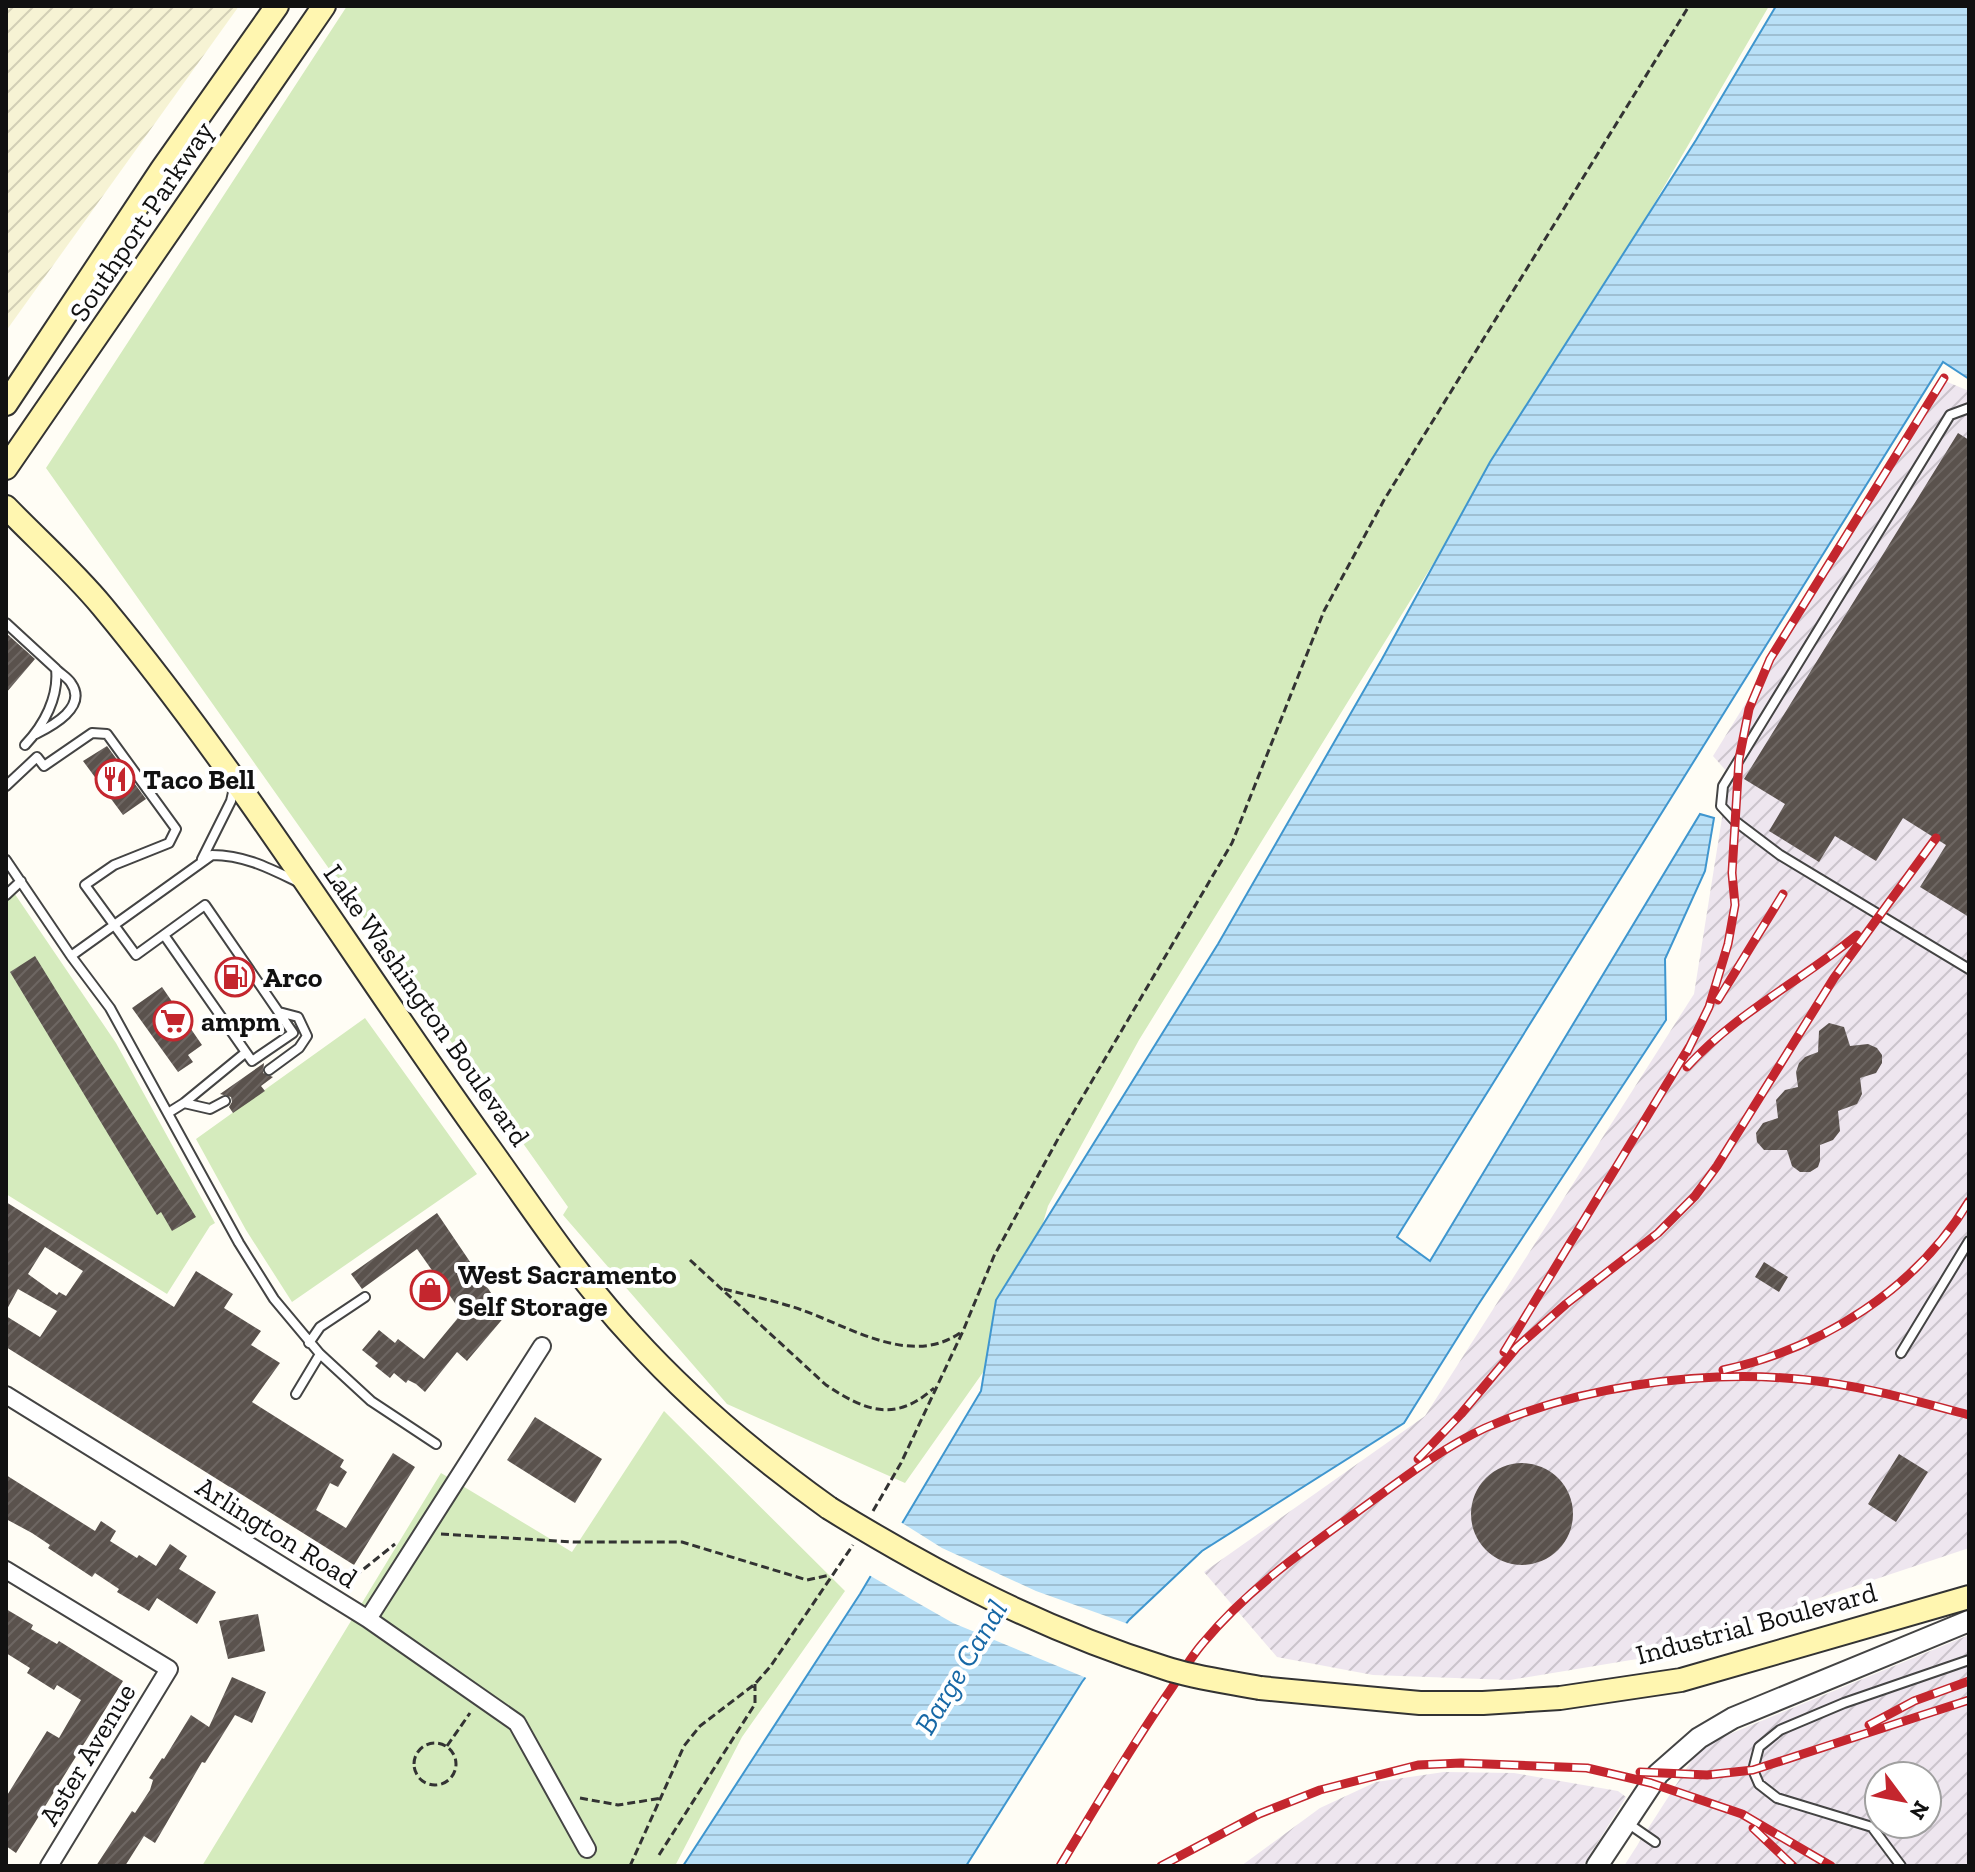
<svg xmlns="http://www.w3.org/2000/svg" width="1975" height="1872" viewBox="0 0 1975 1872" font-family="'Zilla Slab',serif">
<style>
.industrial{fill:url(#industrial-furrows);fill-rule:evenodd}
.farmland{fill:url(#farmland-furrows)}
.grass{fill:#d5ebbd}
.water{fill:url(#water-rules);stroke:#3f96cf;stroke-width:2}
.pier{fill:#fffdf5}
.building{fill:url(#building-hatch);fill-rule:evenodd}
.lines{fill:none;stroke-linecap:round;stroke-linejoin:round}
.service-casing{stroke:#444;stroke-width:12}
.minor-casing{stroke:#444;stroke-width:20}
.tertiary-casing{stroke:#444;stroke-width:24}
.secondary-casing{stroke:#333;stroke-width:26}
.path{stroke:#333;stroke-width:3;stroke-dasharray:8 4;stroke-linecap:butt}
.service{stroke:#fff;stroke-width:8}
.minor{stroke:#fff;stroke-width:16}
.tertiary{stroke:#fff;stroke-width:20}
.secondary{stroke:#fff6b0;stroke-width:22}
.rail-casing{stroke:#c4262e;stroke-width:9}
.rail{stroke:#fff;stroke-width:6;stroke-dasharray:18;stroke-linecap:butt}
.secondary-bridge-casing{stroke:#333;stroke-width:26;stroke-linecap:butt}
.secondary-bridge{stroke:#fff6b0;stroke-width:22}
.labels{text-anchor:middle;stroke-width:8;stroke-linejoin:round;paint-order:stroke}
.street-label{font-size:28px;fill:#111;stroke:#fff}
.poi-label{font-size:28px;font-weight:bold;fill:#111;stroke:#fff;text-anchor:start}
.water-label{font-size:30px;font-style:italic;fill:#1768a6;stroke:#fff}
</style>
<defs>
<pattern id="industrial-furrows" width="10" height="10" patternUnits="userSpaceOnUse" patternTransform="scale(2)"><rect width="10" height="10" fill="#eee6ef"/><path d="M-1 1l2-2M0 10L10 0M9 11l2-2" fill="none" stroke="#cbc4cc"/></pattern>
<pattern id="farmland-furrows" width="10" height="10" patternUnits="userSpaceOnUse" patternTransform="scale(2)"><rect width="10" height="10" fill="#f6f3d4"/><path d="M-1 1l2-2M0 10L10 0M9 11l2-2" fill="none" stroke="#d2cfb5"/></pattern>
<pattern id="water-rules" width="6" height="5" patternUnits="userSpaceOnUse" patternTransform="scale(2)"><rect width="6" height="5" fill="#b9e0f7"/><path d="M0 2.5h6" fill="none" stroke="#9ebfd3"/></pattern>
<pattern id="building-hatch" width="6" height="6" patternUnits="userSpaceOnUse" patternTransform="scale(2)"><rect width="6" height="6" fill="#5a524d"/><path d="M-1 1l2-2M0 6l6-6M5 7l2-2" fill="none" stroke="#6d6662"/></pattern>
</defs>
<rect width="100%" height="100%" fill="#fffdf5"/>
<path class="industrial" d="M 1945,381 L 1969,391 L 1969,1548 L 1637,1659 L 1510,1680 L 1373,1675 L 1277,1657 L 1204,1572 L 1425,1416 L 1694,994 L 1729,774 L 1713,756 Z
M 1969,1635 L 1969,1866 L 1624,1866 L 1701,1746 ZM 1879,1776 L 1927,1776 L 1927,1824 L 1879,1824 Z
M 1444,1772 L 1514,1773 L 1618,1791 L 1626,1797 L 1583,1866 L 1241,1866 L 1320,1808 L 1376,1782 Z"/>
<path class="farmland" d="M 6,6 L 239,6 L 6,331 Z"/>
<path class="grass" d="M 347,6 L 1769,6 L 1633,240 L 1139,1040 L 1048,1206 L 1010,1334 L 905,1483 L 727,1404 L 563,1215 L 568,1207 L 46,468 Z
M 6,881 L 116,1043 L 215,1223 L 210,1226 L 167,1294 L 6,1194 Z
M 365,1018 L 477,1174 L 292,1302 L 246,1230 L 196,1139 Z
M 664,1411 L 845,1591 L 742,1737 L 675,1866 L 202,1866 L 441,1473 L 572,1552 Z"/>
<path class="water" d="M 1776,6 L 1969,6 L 1969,379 L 1943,362 L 1397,1237 L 1430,1261 L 1700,814 L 1714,818 L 1705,871 L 1665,959 L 1666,1020 L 1478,1305 L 1404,1423 L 1202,1551 L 1129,1620 L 1082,1682 L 966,1866 L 683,1866 L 860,1594 L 981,1391 L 996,1300 L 1218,944 L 1382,659 L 1490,462 L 1696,140 Z"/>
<path class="pier" d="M 899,1521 L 942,1548 L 1036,1591 L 1131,1625 L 1089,1679 L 953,1623 L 867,1574 Z"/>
<path class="building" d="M 1958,433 L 1969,440 L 1969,917 L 1920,887 L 1946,845 L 1903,818 L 1876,861 L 1835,836 L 1819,862 L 1769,831 L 1785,804 L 1744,779 Z
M 6,633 L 35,659 L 6,693 Z
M 107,746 L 146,799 L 123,815 L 83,761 Z
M 35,956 L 196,1217 L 172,1231 L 161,1212 L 157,1215 L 10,972 Z
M 162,987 L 202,1045 L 188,1055 L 193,1062 L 178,1072 L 132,1008 Z
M 1829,1023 L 1844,1027 L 1850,1046 L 1868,1044 L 1877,1048 L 1882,1055 L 1882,1063 L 1876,1073 L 1860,1078 L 1862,1094 L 1857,1104 L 1838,1111 L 1840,1131 L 1833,1140 L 1820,1145 L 1820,1161 L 1818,1167 L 1810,1172 L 1800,1172 L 1792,1166 L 1787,1150 L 1764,1150 L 1757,1142 L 1756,1133 L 1763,1123 L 1778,1118 L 1776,1100 L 1785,1090 L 1798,1087 L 1796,1072 L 1799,1063 L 1805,1057 L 1818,1052 L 1819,1031 Z
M 264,1063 L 263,1073 L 273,1077 L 261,1086 L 265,1091 L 233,1113 L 229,1107 L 232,1102 L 231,1097 L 220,1094 Z
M 6,1202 L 174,1307 L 196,1271 L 233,1294 L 224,1308 L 261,1331 L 251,1345 L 280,1363 L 252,1402 L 344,1460 L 340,1467 L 347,1472 L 338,1487 L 330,1483 L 316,1510 L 346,1528 L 393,1453 L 415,1467 L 354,1565 L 6,1347 L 6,1316 L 40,1337 L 57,1311 L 18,1289 L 6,1311 ZM 45,1247 L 83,1271 L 66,1296 L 59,1292 L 57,1295 L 28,1274 Z
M 437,1213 L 506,1315 L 467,1361 L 457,1352 L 425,1392 L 416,1384 L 408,1380 L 406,1383 L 394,1373 L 390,1378 L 375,1366 L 378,1363 L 362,1350 L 379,1330 L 395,1343 L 398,1339 L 424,1359 L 462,1313 L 417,1249 L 362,1289 L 351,1274 Z
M 1764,1262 L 1788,1277 L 1779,1292 L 1755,1277 Z
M 535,1417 L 602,1459 L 575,1503 L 507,1460 Z
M 1899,1454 L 1928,1472 L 1896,1522 L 1868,1504 Z
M1471 1514a51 51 0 1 1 102 0a51 51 0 1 1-102 0Z
M 6,1475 L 95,1531 L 101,1521 L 116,1531 L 110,1541 L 137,1558 L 139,1555 L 156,1566 L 170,1544 L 187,1556 L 179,1569 L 216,1592 L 197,1624 L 157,1598 L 149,1611 L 117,1592 L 119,1589 L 95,1573 L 92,1577 L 48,1548 L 50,1545 L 32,1533 L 6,1519 Z
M 6,1609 L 33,1625 L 31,1629 L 57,1644 L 59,1641 L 123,1681 L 16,1853 L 6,1846 L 6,1797 L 47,1731 L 59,1738 L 81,1700 L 57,1685 L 54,1690 L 27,1673 L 30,1668 L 6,1653 Z
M 258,1614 L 265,1651 L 228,1659 L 219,1621 Z
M 232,1677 L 266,1692 L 252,1723 L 235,1715 L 205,1763 L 202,1762 L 155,1843 L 144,1836 L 125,1866 L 96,1866 L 132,1811 L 135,1813 L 150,1790 L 153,1780 L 149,1778 L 162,1758 L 164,1759 L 191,1715 L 209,1727 Z"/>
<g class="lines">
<defs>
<path id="service" d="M 1969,408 L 1950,415 L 1723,786 L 1721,806 L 1735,821 L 1780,855 L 1969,969
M 6,623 L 56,669 C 59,697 44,725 25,745
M 36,734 C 52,726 88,707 71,683 C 68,678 61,674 57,670
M 6,786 L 37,757 L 44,766 L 92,733 L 107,734 L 176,829 L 169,843 L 114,865 L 85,885 L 136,955 L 205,905 L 293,1033 L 252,1061 L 164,935
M 202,859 L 231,801 L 234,788
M 6,860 L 71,956 L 212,855 C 245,855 271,869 300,883
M 6,895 L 21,881
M 71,956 L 110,1008 L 239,1243 L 274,1299 L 320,1354 L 371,1401 L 436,1444
M 269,1070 L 299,1048 L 307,1036 L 298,1017 L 279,1012
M 184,1103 L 210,1109 L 225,1101
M 168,1113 L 184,1103 L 245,1053
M 309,1343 L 320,1327 L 365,1297
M 1901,1353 L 1969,1241
M 296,1394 L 320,1354
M 1626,1822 L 1655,1842
M 1901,1866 L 1872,1827 L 1777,1798 L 1759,1784 L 1753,1770 L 1759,1747 L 1780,1730 L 1844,1703 L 1969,1660"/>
<path id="minor" d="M 6,1395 L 368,1619 L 542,1346
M 6,1570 L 169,1669 L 49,1866
M 368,1619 L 517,1723 L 587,1849"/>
<path id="tertiary" d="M 1597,1866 L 1658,1774 L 1699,1738 L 1733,1718 L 1969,1621"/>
<path id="secondary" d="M 6,404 L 162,169 L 277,6
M 6,468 L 324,6
M 6,507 C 38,540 73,571 102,606 C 243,776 360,969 490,1149 C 535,1212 579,1279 632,1336 C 691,1401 758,1457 829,1508
M 1260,1688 L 1420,1703 L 1483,1703 L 1560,1698 L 1681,1680 L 1969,1597"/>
</defs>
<use href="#service" class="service-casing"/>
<use href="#minor" class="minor-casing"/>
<use href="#tertiary" class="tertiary-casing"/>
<use href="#secondary" class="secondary-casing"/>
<path class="path" d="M 690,1260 L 826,1385 C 865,1411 895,1423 934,1388
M 724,1289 C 750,1296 777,1301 802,1310 C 850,1327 911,1367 960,1333
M 873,1511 L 901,1463 L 963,1331 L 994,1256 L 1059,1137 L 1232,843 L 1324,611 L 1384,500 L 1689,6
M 441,1534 L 574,1542 L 682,1542 L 807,1580 L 830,1575
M 345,1584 L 395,1544
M414 1764a21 21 0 1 1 42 0a21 21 0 1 1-42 0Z
M 447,1746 L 470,1713
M 580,1798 L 618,1805 L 662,1798
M 659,1855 L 755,1704 L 755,1684
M 630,1866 L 684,1746 L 700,1726 L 755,1684 L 770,1667 L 853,1545"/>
<use href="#service" class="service"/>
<use href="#minor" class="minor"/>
<use href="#tertiary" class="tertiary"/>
<use href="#secondary" class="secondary"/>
<defs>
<path id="rail" d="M 1718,1000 L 1783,894
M 1687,1052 L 1709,1007 L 1728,944 L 1735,905 L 1732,873 L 1739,759 L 1749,709 L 1770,659 L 1944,378
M 1687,1067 C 1736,1013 1801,981 1857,935
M 1504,1352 L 1691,1044
M 1723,1370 C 1823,1348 1916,1289 1969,1201
M 1418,1459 L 1461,1414 L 1517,1347 L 1566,1304 L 1658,1233 L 1695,1196 L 1717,1166 L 1834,978 L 1936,838
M 1869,1725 L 1914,1701 L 1969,1681
M 1640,1772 L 1707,1775 L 1753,1770 L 1969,1700
M 1753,1828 L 1793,1866
M 1060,1866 C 1095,1808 1130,1748 1169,1692 C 1180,1676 1190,1658 1203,1643 C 1246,1591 1300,1553 1354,1514 C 1396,1484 1438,1450 1485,1428 C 1578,1387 1697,1370 1798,1379 C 1856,1384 1913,1400 1969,1415
M 1161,1866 L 1259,1814 L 1320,1790 L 1418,1765 L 1461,1763 L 1587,1768 L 1651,1783 L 1742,1814 L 1831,1866"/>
</defs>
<use href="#rail" class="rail-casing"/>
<use href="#rail" class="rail"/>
<defs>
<path id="secondary-bridge" d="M 829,1508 C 936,1574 1044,1630 1165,1668 C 1195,1678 1229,1682 1260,1688"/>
</defs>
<use href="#secondary-bridge" class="secondary-bridge-casing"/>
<use href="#secondary-bridge" class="secondary-bridge"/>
</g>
<defs>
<symbol id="restaurant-ring" viewBox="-11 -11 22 22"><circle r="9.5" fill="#fff" stroke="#c4262e" stroke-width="1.5"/><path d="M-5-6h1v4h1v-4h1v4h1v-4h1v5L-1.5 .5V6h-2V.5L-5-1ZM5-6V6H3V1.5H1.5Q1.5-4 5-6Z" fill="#c4262e"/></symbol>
<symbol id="fuel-ring" viewBox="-11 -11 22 22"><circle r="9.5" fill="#fff" stroke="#c4262e" stroke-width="1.5"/><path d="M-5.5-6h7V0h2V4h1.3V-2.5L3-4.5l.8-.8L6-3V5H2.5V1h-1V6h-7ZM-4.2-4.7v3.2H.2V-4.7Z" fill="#c4262e"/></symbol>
<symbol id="supermarket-ring" viewBox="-11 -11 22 22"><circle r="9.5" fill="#fff" stroke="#c4262e" stroke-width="1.5"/><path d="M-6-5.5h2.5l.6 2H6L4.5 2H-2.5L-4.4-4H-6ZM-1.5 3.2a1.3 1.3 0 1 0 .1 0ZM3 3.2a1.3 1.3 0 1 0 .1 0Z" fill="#c4262e"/></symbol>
<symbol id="shop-ring" viewBox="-11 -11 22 22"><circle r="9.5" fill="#fff" stroke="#c4262e" stroke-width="1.5"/><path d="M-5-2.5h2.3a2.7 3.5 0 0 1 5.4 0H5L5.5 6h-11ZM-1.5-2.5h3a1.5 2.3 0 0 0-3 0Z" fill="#c4262e"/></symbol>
</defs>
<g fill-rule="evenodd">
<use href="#restaurant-ring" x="93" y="757" width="44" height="44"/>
<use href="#fuel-ring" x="213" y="955" width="44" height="44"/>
<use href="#supermarket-ring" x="151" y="999" width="44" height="44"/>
<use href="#shop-ring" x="408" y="1268" width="44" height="44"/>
</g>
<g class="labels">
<g class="street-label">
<text transform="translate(141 221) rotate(-56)" y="10">Southport Parkway</text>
<text transform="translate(427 1005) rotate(55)" y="10">Lake Washington Boulevard</text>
<text transform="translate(277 1532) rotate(32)" y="10">Arlington Road</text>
<text transform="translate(1756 1623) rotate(-15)" y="10">Industrial Boulevard</text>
<text transform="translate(87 1754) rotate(-59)" y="10">Aster Avenue</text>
</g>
<g class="poi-label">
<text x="143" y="789">Taco Bell</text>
<text x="263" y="987">Arco</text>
<text x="201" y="1031">ampm</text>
<text x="458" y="1284">West Sacramento<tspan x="458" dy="32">Self Storage</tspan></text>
</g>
<g class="water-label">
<text transform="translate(961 1667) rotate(-59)" y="10">Barge Canal</text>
</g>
</g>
<rect width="1975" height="1872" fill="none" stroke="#111111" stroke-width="16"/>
<g transform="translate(1903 1800) rotate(122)"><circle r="38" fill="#ffffff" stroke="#a0a0a0" stroke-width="2"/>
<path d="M0-6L14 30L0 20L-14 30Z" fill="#c4262e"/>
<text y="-12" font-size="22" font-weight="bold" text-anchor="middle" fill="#111111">N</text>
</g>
</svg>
